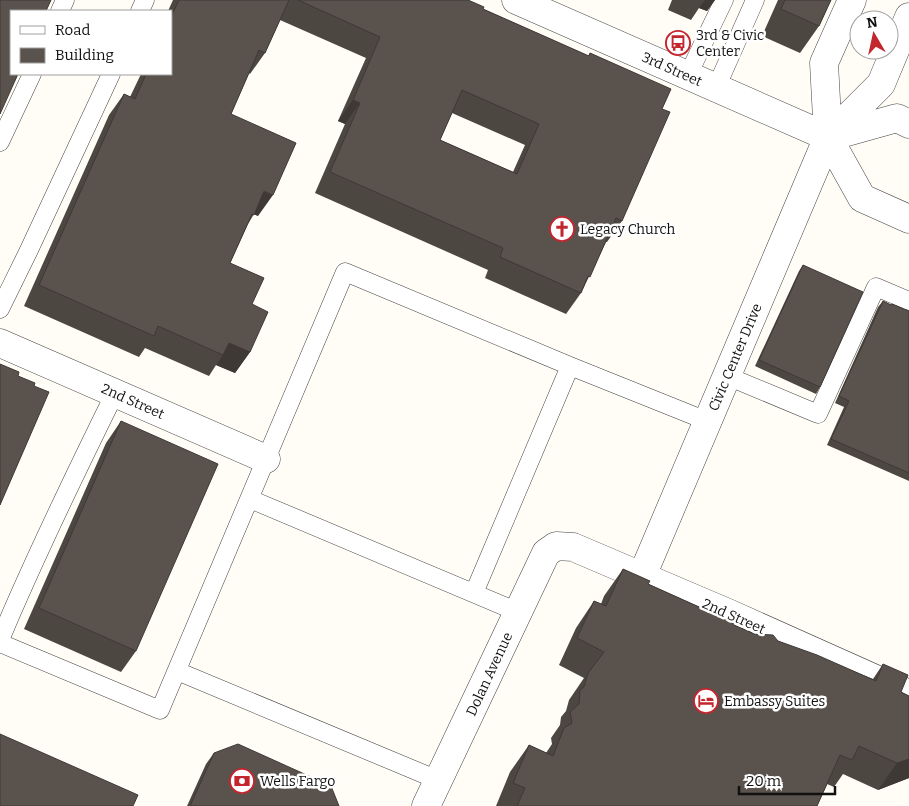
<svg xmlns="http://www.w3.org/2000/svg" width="909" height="806" viewBox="0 0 909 806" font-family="Bitter,serif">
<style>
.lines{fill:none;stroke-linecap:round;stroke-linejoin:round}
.service-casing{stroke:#444;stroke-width:19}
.minor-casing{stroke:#444;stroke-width:29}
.service{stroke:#fff;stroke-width:18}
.minor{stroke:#fff;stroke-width:28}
.wall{fill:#4d4742;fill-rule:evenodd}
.shaded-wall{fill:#3f3936}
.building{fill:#5a524d;stroke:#3f3936;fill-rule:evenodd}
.labels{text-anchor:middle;stroke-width:5;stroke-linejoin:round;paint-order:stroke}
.poi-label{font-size:14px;fill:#111;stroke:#fff;text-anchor:start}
.street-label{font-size:14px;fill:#111;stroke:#fff}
</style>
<rect width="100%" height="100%" fill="#fffdf5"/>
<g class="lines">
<defs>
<path id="service" d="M 60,11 L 65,0
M 140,11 L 145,0
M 688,75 L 724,0
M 716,88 L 755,0
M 0,142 L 32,74
M 0,309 L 29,250 L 111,74
M 727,376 L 818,414 L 876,287 L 909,301
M 250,499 L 518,612
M 474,593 L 570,366
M 0,640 C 35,556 75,474 115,393
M 0,643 L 160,710 L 345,272 L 570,366 L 707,421
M 177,671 L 438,780"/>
<path id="minor" d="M 516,0 L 828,137 L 862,198 L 909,219
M 828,137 L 824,63 L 852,0
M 829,137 L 897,118 L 909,124
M 0,343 L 266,459
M 642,576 L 828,137 L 881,84 L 909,17
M 426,806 L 546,553 L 556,546 L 573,547 L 728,613 L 909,694"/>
</defs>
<use href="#service" class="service-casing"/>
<use href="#minor" class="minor-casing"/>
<use href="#service" class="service"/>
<use href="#minor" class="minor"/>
</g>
<path class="wall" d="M 173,0 L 468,0 L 483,9 L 588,56 L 590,53 L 662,109 L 622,221 L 607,242 L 606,242 L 581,293 L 566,314 L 485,278 L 488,270 L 315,193 L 345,124 L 338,121 L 366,58 L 280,20 L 265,53 L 250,74 L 249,73 L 231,114 L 258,216 L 254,214 L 248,224 L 230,263 L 252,304 L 250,352 L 235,373 L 216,365 L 209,376 L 145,348 L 139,357 L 24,306 L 109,115 L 124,94 L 130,97 L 141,74 L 171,74 L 171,11 L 168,11 ZM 452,113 L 525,145 L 513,172 L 440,140 Z
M 672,0 L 715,0 L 707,11 L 699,8 L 691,20 L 668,10 Z
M 778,0 L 831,0 L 819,26 L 800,53 L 762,36 Z
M 803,265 L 820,387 L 816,394 L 755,366 L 799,271 Z
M 883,301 L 891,305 L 909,311 L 909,481 L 827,445 L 844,407 L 835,403 L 878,307 Z
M 121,421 L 136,651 L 121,672 L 24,629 L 106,443 Z
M 623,569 L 648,584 L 722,617 L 734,625 L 755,634 L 778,641 L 873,679 L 883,664 L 901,692 L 909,696 L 909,778 L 878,790 L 843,774 L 834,787 L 827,784 L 817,806 L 496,806 L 510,772 L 529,745 L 546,753 L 552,744 L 551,738 L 560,725 L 561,717 L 566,711 L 569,700 L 584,678 L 559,665 L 576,628 L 594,601 L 601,604 L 604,596 Z
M 214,753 L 339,806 L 187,806 L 206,764 Z"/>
<path class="shaded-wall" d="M 705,0 L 715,0 L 707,11 L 699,8 Z
M 353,100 L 360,103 L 345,124 L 338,121 Z
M 264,191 L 273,195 L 258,216 L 249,212 Z
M 229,343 L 250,352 L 235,373 L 216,365 L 223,355 Z
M 909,759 L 909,778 L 878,790 L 897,763 Z"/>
<path class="building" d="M 0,0 L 51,0 L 46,11 L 11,11 L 11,74 L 18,74 L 0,114 Z
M 179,0 L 289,0 L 265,53 L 259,50 L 231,114 L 296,143 L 273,195 L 264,191 L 254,215 L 252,214 L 230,263 L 264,278 L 252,304 L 268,312 L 250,352 L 229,343 L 223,355 L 158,326 L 154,336 L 39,285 L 124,94 L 135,99 L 146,74 L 171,74 L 171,17 Z
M 298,0 L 468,0 L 484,7 L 483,9 L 589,56 L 590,53 L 671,89 L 662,109 L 670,112 L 622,221 L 616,218 L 590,277 L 588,276 L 581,293 L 500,257 L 503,248 L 330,172 L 360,103 L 353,100 L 380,37 ZM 462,90 L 539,124 L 517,174 L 440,140 Z
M 785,0 L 831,0 L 819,26 L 781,9 Z
M 803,265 L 863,292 L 820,387 L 759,360 Z
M 883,301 L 891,305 L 892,304 L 909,311 L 909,473 L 831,439 L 849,401 L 839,396 Z
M 0,364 L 19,372 L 18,376 L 35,383 L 34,386 L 49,392 L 0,505 Z
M 121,421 L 218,464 L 136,651 L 39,608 Z
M 623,569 L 650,581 L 648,584 L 708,611 L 715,607 L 722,617 L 733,623 L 734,625 L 755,634 L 773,635 L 778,641 L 817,655 L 876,681 L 883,664 L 908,675 L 901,692 L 909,696 L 909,759 L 897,763 L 859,746 L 852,760 L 840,755 L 817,806 L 517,806 L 525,788 L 513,783 L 529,745 L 553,756 L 564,728 L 572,723 L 570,712 L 579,704 L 580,690 L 584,687 L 588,673 L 604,652 L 577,638 L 594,601 L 606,606 Z
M 0,734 L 138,795 L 133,806 L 0,806 Z
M 238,744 L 331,786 L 339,806 L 190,806 L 214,753 Z"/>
<defs>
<symbol id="bus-ring" viewBox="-11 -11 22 22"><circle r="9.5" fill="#fff" stroke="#c4262e" stroke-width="1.5"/><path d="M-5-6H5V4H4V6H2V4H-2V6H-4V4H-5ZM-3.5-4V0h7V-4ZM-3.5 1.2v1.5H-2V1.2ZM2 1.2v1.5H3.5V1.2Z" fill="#c4262e"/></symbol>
<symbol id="church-ring" viewBox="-11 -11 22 22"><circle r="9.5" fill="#fff" stroke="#c4262e" stroke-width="1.5"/><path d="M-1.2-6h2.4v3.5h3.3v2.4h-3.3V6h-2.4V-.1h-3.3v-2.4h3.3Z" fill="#c4262e"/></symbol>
<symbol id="hotel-ring" viewBox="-11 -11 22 22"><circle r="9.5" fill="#fff" stroke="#c4262e" stroke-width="1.5"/><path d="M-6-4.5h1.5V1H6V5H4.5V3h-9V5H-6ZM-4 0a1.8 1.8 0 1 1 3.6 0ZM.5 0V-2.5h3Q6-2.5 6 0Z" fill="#c4262e"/></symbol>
<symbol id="bank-ring" viewBox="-11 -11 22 22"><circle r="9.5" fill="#fff" stroke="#c4262e" stroke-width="1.5"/><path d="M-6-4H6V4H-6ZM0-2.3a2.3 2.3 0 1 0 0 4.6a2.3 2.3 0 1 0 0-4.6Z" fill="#c4262e"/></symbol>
</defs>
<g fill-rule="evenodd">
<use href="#bus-ring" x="664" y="29" width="28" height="28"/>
<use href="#church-ring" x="548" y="215" width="28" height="28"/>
<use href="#hotel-ring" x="692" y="687" width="28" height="28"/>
<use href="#bank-ring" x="228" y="767" width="28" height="28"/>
</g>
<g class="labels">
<g class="poi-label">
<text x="696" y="40">3rd &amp; Civic<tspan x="696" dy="16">Center</tspan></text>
<text x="580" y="234">Legacy Church</text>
<text x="724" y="706">Embassy Suites</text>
<text x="260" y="786">Wells Fargo</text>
</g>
<g class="street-label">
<text transform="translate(672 69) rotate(24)" y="5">3rd Street</text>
<text transform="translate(735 357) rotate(-67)" y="5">Civic Center Drive</text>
<text transform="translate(133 401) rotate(24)" y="5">2nd Street</text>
<text transform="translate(734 616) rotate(24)" y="5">2nd Street</text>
<text transform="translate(489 674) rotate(-65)" y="5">Dolan Avenue</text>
</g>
</g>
<rect x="10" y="10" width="162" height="65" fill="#ffffff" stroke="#a0a0a0"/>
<rect x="20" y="26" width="25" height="8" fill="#ffffff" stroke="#a0a0a0"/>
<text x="55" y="35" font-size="15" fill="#111111">Road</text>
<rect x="20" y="48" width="25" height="15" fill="#5a524d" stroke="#a0a0a0"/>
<text x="55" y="60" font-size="15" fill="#111111">Building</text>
<g transform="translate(874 35) rotate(351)"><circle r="24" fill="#ffffff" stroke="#a0a0a0"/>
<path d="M0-4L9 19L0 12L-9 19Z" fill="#c4262e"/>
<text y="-8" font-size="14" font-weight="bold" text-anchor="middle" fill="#111111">N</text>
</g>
<path d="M739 786v8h96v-8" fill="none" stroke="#111111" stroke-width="2.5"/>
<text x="746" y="786" font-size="15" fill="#111111" stroke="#ffffff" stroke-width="4" paint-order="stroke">20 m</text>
</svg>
